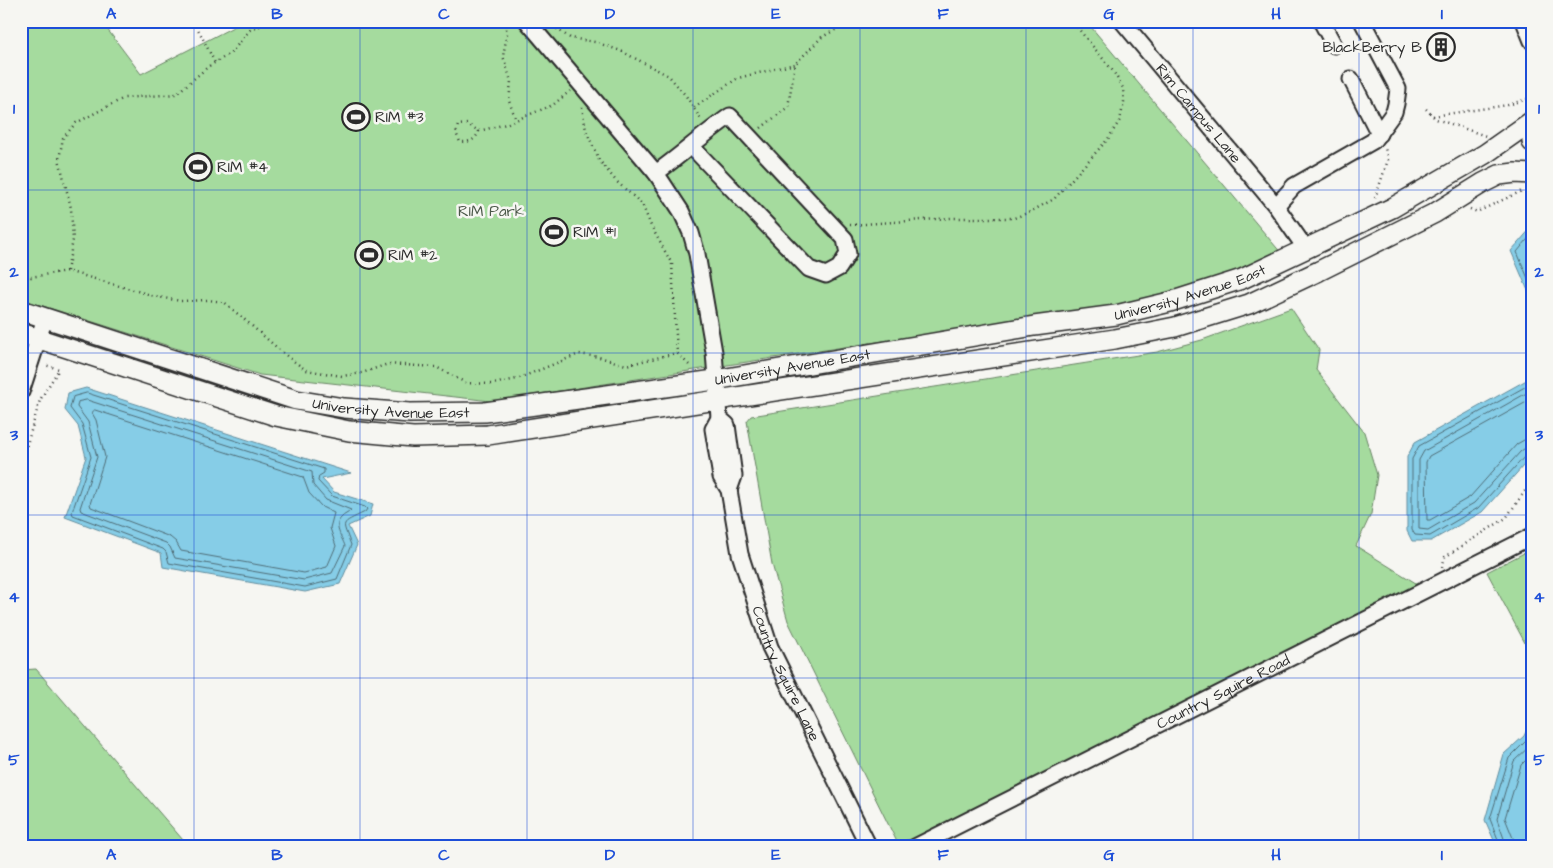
<svg xmlns="http://www.w3.org/2000/svg" width="1553" height="868" viewBox="0 0 1553 868" font-family="'Architects Daughter',sans-serif">
<style>
.green{fill:#a5db9e;stroke:#688364}
.water{fill:#86cde7;stroke:#628c9c}
.lines{fill:none;stroke-linecap:round;stroke-linejoin:round}
.shore{stroke:#4f6c76;stroke-width:1}
.minor-casing{stroke:#2b2b2b;stroke-width:19}
.major-casing{stroke:#2b2b2b;stroke-width:22}
.path{stroke:#2b2b2b;stroke-width:2.5;stroke-dasharray:1 4;stroke-linecap:butt}
.minor{stroke:#f6f6f2;stroke-width:15}
.major{stroke:#f6f6f2;stroke-width:19}
.grid{fill:none;stroke:#1d4ed8;stroke-width:1;stroke-opacity:0.55}
.labels{text-anchor:middle;stroke-width:5;stroke-linejoin:round;paint-order:stroke}
.poi-label{font-size:15px;fill:#2b2b2b;stroke:#f6f6f2;text-anchor:start}
.street-label{font-size:15px;fill:#2b2b2b;stroke:#f6f6f2}
.park-label{font-size:15px;fill:#4a5748;stroke:#f6f6f2}
.neatline{fill:none;stroke:#1d4ed8;stroke-width:2}
.grid-label{font-size:16px;text-anchor:middle;font-weight:bold;fill:#1d4ed8}
</style>
<rect width="100%" height="100%" fill="#f6f6f2"/>
<filter id="ink" filterUnits="userSpaceOnUse"><feTurbulence type="fractalNoise" baseFrequency=".02" numOctaves="2"/><feDisplacementMap in="SourceGraphic" scale="10" xChannelSelector="R" yChannelSelector="G"/><feConvolveMatrix kernelMatrix="1 2 1 2 8 2 1 2 1" color-interpolation-filters="sRGB"/></filter>
<g filter="url(#ink)">
<path class="green" d="M 21,21 L 101,21 L 141,74 L 245,21 L 1086,21 L 1282,254 L 1209,284 L 1123,304 L 507,399 L 491,401 L 260,375 L 21,299 Z
M 1291,308 L 1319,350 L 1316,370 L 1364,432 L 1377,475 L 1371,514 L 1356,546 L 1419,585 L 918,838 L 897,842 L 788,621 L 772,564 L 747,421 L 751,416 L 1157,352 L 1202,340 Z
M 1532,549 L 1532,656 L 1487,572 Z
M 36,669 L 189,847 L 21,847 L 21,670 Z"/>
<path class="water" d="M 1532,227 L 1532,300 L 1511,251 Z
M 1532,377 L 1532,456 L 1482,512 L 1431,541 L 1412,541 L 1407,531 L 1407,457 L 1415,442 Z
M 86,388 L 351,473 L 322,479 L 334,492 L 373,504 L 370,516 L 348,526 L 357,545 L 340,584 L 305,592 L 163,567 L 161,553 L 65,517 L 86,457 L 78,426 L 65,410 L 68,393 Z
M 1532,718 L 1532,847 L 1497,847 L 1485,820 L 1504,754 L 1524,736 Z"/>
<g class="lines">
<path class="shore" d="M 1532,234 L 1517,252 L 1532,288
M 1532,383 L 1419,446 L 1412,459 L 1412,530 L 1415,535 L 1430,536 L 1478,508 L 1526,455 L 1532,453
M 1532,390 L 1424,451 L 1419,460 L 1419,529 L 1428,530 L 1474,503 L 1521,451 L 1527,447 L 1532,447
M 87,393 L 324,469 L 324,473 L 319,476 L 318,481 L 332,496 L 365,507 L 367,509 L 365,512 C 339,525 342,520 351,545 L 337,579 L 305,587 L 169,563 L 166,552 L 163,549 L 73,515 L 72,512 L 91,457 L 82,424 L 70,408 L 73,397 Z
M 1532,399 L 1429,456 L 1426,462 L 1427,520 L 1430,520 L 1470,497 L 1517,444 L 1524,440 L 1532,439
M 87,400 L 312,472 L 313,485 L 326,500 L 351,510 C 348,514 344,514 341,518 C 333,526 342,537 345,546 L 332,573 L 304,580 L 175,558 L 170,547 L 166,543 L 81,511 L 80,508 L 97,457 L 88,422 L 77,407 L 78,402 Z
M 95,410 L 303,477 L 309,493 L 322,507 L 334,513 L 330,528 L 336,546 L 327,567 L 304,573 L 181,551 L 176,542 L 170,537 L 91,507 L 90,504 L 105,457 L 96,420 L 92,413 Z
M 1501,847 L 1490,819 L 1509,758 L 1528,739 L 1532,731
M 1507,847 L 1497,819 L 1514,761 L 1532,744
M 1515,847 L 1513,838 L 1505,818 L 1521,765 L 1532,754"/>
<defs>
<g id="minor">
<path id="s1" d="M 527,21 L 656,173 L 681,211 L 691,233 L 697,254 L 714,352 L 719,418 L 713,429 L 721,477 L 729,490 L 740,554 L 770,647 L 869,847"/>
<path id="s2" d="M 1122,21 L 1276,206 L 1306,249"/>
<path d="M 1321,21 L 1334,45"/>
<path d="M 1524,21 L 1532,41"/>
<path d="M 1351,79 L 1379,134"/>
<path d="M 656,173 C 681,155 704,134 730,116 L 845,239 L 848,254 L 839,268 L 826,275 L 809,269 L 691,146"/>
<path d="M 1276,206 L 1294,186 L 1373,141 L 1394,112 L 1396,104 L 1398,89 L 1362,21"/>
<path d="M 21,392 L 45,318"/>
<path d="M 719,418 L 727,425 L 734,476 L 729,490"/>
<path id="s3" d="M 915,847 L 1532,536"/>
</g>
<g id="major">
<path d="M 1532,139 L 1532,142"/>
<path id="s4" d="M 21,310 L 296,400 L 344,408 L 410,413 L 485,412 L 715,380 L 1034,326 L 1116,315 L 1170,302 L 1242,279 L 1392,208 L 1485,154 L 1532,121"/>
<path d="M 21,333 L 276,416 L 349,431 L 413,437 L 488,435 L 1115,339 L 1175,327 L 1249,304 L 1319,271 L 1435,213 L 1483,183 L 1499,175 L 1515,173 L 1532,174"/>
</g>
</defs>
<use href="#minor" class="minor-casing"/>
<use href="#major" class="major-casing"/>
<path class="path" d="M 194,21 L 215,63
M 500,21 L 506,28 L 507,35 L 503,56 L 511,81 L 509,101 L 516,120
M 551,21 L 553,26 L 570,38 L 595,42 L 621,51 L 669,76 L 686,96 L 702,121
M 582,107 L 586,130 L 599,160 L 616,181 L 642,204 L 651,226 L 672,264 L 677,353 L 691,367
M 694,107 L 738,78 L 795,64
M 1426,109 L 1436,119 L 1486,136
M 1433,116 L 1508,105 L 1527,99
M 761,128 L 788,107 L 795,64 L 822,37 L 852,21
M 479,131 C 475,141 470,142 460,142 L 456,133 L 458,125 L 467,124 L 479,131 L 506,124 L 553,105 L 570,91
M 1375,198 L 1388,160 L 1385,148
M 1470,209 L 1477,212 L 1524,190
M 850,225 L 951,218 L 1014,218 L 1030,212 L 1054,199 L 1108,139 L 1120,120 L 1124,102 L 1123,88 L 1113,71 L 1072,21
M 67,271 L 73,240 L 71,208 L 59,159 L 63,138 L 76,123 L 124,98 L 176,94 L 209,66 L 230,54 L 250,30 L 272,21
M 21,274 L 31,277 L 67,271 L 158,297 L 181,301 L 208,300 L 224,302 L 288,357 L 306,370 L 342,376 L 362,373 L 388,364 L 436,367 L 466,383 L 493,384 L 517,379 L 579,354 L 599,357 L 626,365 L 677,353
M 21,465 L 40,400 L 59,369 L 45,365
M 1442,567 L 1445,557 L 1506,518 L 1532,481"/>
<use href="#minor" class="minor"/>
<use href="#major" class="major"/>
</g>
</g>
<path class="grid" d="M 194,21 L 194,847M 360,21 L 360,847M 527,21 L 527,847M 693,21 L 693,847M 860,21 L 860,847M 1026,21 L 1026,847M 1193,21 L 1193,847M 1359,21 L 1359,847M 21,190 L 1532,190M 21,353 L 1532,353M 21,515 L 1532,515M 21,678 L 1532,678"/>
<defs>
<symbol id="building-ring" viewBox="-11 -11 22 22"><circle r="9.5" fill="#f6f6f2" stroke="#2b2b2b" stroke-width="1.5"/><path d="M-4-6H4V6H1V3H-1V6H-4ZM-2.5-4.3h1.7v1.8h-1.7ZM.8-4.3h1.7v1.8H.8ZM-2.5-1h1.7V.8h-1.7ZM.8-1h1.7V.8H.8Z" fill="#2b2b2b"/></symbol>
<symbol id="stadium-ring" viewBox="-11 -11 22 22"><circle r="9.5" fill="#f6f6f2" stroke="#2b2b2b" stroke-width="1.5"/><path d="M0-5a6.5 5 0 1 0 0 10a6.5 5 0 1 0 0-10ZM-3.5-1.8h7v3.6h-7Z" fill="#2b2b2b"/></symbol>
</defs>
<g fill-rule="evenodd">
<use href="#building-ring" x="1425" y="31" width="32" height="32"/>
<use href="#stadium-ring" x="340" y="101" width="32" height="32"/>
<use href="#stadium-ring" x="182" y="151" width="32" height="32"/>
<use href="#stadium-ring" x="538" y="216" width="32" height="32"/>
<use href="#stadium-ring" x="353" y="239" width="32" height="32"/>
</g>
<g class="labels">
<g class="poi-label">
<text x="1422" y="52" text-anchor="end">BlackBerry B</text>
<text x="375" y="122">RIM #3</text>
<text x="217" y="172">RIM #4</text>
<text x="573" y="237">RIM #1</text>
<text x="388" y="260">RIM #2</text>
</g>
<g class="street-label">
<text dy="5" stroke="none"><textPath href="#s2" startOffset="120">Rim Campus Lane</textPath></text>
<text dy="5" stroke="none"><textPath href="#s4" startOffset="1195">University Avenue East</textPath></text>
<text dy="5" stroke="none"><textPath href="#s4" startOffset="790">University Avenue East</textPath></text>
<text dy="5" stroke="none"><textPath href="#s4" startOffset="385">University Avenue East</textPath></text>
<text dy="5" stroke="none"><textPath href="#s1" startOffset="726">Country Squire Lane</textPath></text>
<text dy="5" stroke="none"><textPath href="#s3" startOffset="345">Country Squire Road</textPath></text>
</g>
<g class="park-label">
<text x="491" y="216">RIM Park</text>
</g>
</g>
<rect width="1553" height="868" fill="none" stroke="#f6f6f2" stroke-width="55"/>
<rect x="28" y="28" width="1498" height="812" class="neatline"/>
<g class="grid-label">
<text x="111" y="19">A</text>
<text x="277" y="19">B</text>
<text x="444" y="19">C</text>
<text x="610" y="19">D</text>
<text x="776" y="19">E</text>
<text x="943" y="19">F</text>
<text x="1109" y="19">G</text>
<text x="1276" y="19">H</text>
<text x="1442" y="19">I</text>
<text x="14" y="114">1</text>
<text x="1539" y="114">1</text>
<text x="14" y="277">2</text>
<text x="1539" y="277">2</text>
<text x="14" y="440">3</text>
<text x="1539" y="440">3</text>
<text x="14" y="602">4</text>
<text x="1539" y="602">4</text>
<text x="14" y="765">5</text>
<text x="1539" y="765">5</text>
<text x="111" y="860">A</text>
<text x="277" y="860">B</text>
<text x="444" y="860">C</text>
<text x="610" y="860">D</text>
<text x="776" y="860">E</text>
<text x="943" y="860">F</text>
<text x="1109" y="860">G</text>
<text x="1276" y="860">H</text>
<text x="1442" y="860">I</text>
</g>
</svg>
